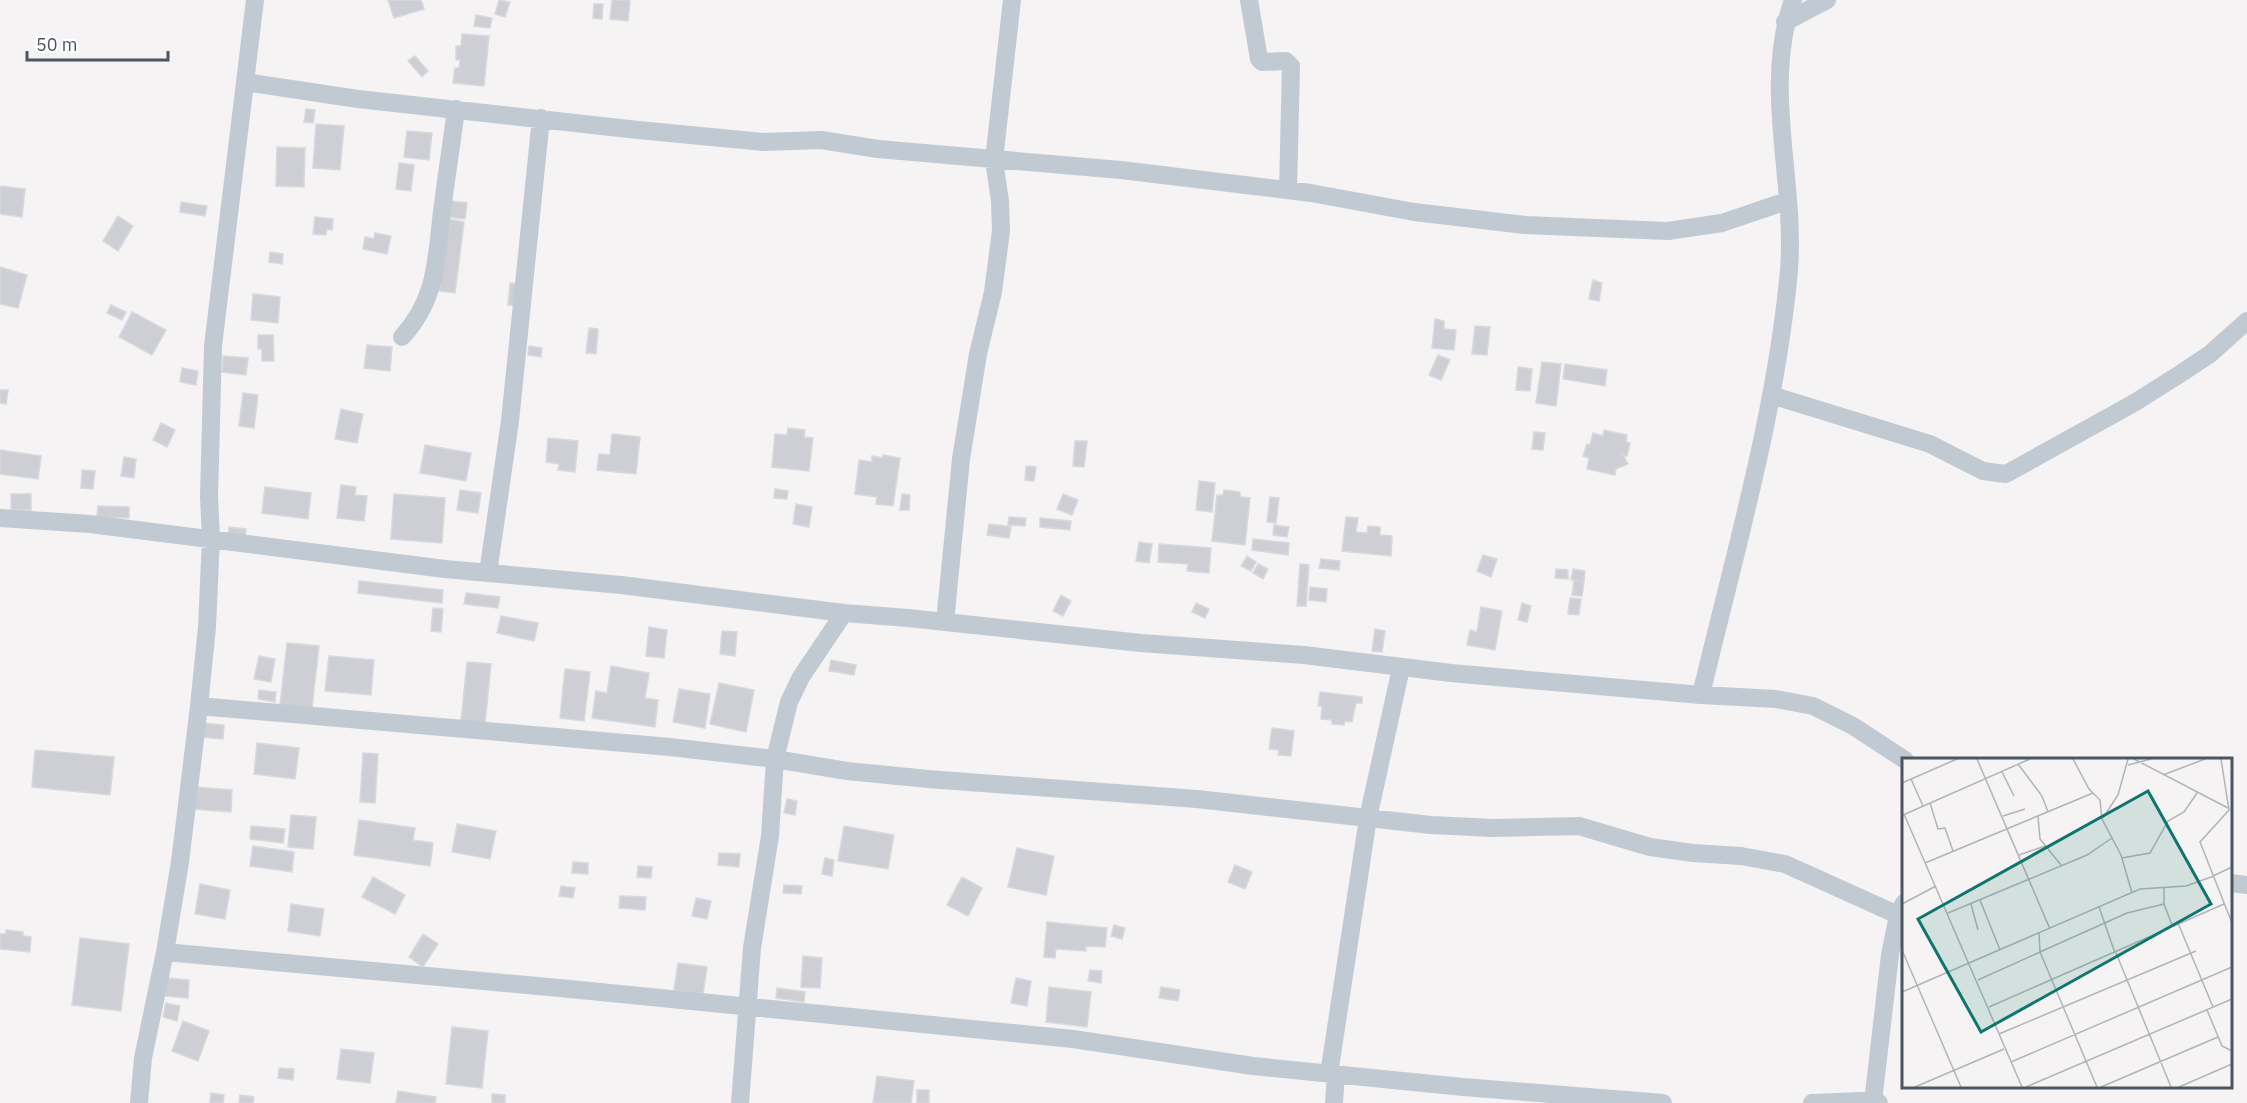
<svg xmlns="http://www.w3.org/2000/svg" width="2247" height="1103" viewBox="0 0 2247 1103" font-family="'IBM Plex Sans',sans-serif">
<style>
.building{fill:#cdcfd5;stroke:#d7d9de;stroke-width:1.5}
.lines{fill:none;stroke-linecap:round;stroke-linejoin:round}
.street{stroke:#c1cad2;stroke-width:18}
.inset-road{fill:none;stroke:#b1b4b9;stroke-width:1.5}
.view{fill:#0f766e;fill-opacity:0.15;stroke:#0f766e;stroke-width:3}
.inset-edge{fill:none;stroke:#4a5661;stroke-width:3}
</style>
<rect width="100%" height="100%" fill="#f5f3f3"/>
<path class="building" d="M 388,0 L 421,0 L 424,9 L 394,18 Z
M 499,0 L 510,2 L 505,17 L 495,14 Z
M 612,0 L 630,0 L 628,21 L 610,19 Z
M 594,4 L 603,4 L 602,19 L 593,18 Z
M 476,15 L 492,18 L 490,28 L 474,26 Z
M 462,34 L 489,36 L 484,86 L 453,83 L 455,68 L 459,68 L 460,60 L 456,60 L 456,46 L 461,46 Z
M 415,56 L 428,71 L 422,77 L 408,61 Z
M 306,109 L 315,110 L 313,123 L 304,122 Z
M 316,124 L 344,126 L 340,170 L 313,168 Z
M 407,131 L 432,133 L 429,160 L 404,157 Z
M 277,147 L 305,148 L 304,187 L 276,186 Z
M 399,163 L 414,165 L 411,191 L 396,189 Z
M 0,186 L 25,189 L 22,217 L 0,214 Z
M 450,201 L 467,203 L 465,219 L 448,217 Z
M 181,202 L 207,206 L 205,216 L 180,212 Z
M 118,216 L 133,226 L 118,251 L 103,241 Z
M 315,217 L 333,219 L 332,230 L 327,229 L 326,235 L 313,234 Z
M 448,219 L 464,222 L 455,293 L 439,291 Z
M 375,233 L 391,236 L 387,254 L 363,249 L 365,237 L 374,239 Z
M 270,252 L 283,254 L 282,264 L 269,262 Z
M 0,267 L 27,275 L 18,308 L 0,304 Z
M 1593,280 L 1602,283 L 1599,301 L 1589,299 Z
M 510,283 L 521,284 L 519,306 L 508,305 Z
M 253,294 L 280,297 L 278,323 L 251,320 Z
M 111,305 L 126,312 L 122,320 L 107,313 Z
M 132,312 L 166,330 L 152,355 L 119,337 Z
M 1435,319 L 1444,321 L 1444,329 L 1456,330 L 1454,350 L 1432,348 Z
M 1475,326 L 1490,327 L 1487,355 L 1472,354 Z
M 589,328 L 598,329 L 596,354 L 586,353 Z
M 258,335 L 273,335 L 274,361 L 262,361 L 262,349 L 258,349 Z
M 367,345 L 392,347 L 390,371 L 364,368 Z
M 529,346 L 542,348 L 541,357 L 528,355 Z
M 1438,355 L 1450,360 L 1441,380 L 1429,375 Z
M 223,356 L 248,358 L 246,375 L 222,372 Z
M 1542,362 L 1561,364 L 1556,406 L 1536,403 Z
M 1565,364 L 1607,370 L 1605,386 L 1563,379 Z
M 1518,367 L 1532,369 L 1530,391 L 1516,390 Z
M 182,368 L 198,371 L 196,385 L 180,382 Z
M 0,390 L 8,390 L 6,404 L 0,403 Z
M 243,393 L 258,395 L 254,428 L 239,426 Z
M 341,409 L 363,414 L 357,443 L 335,439 Z
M 161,423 L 175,430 L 167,447 L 153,440 Z
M 788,428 L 805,430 L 804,437 L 813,438 L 809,471 L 772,467 L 775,434 L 787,435 Z
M 1604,430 L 1627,435 L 1626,442 L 1630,443 L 1627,456 L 1623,455 L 1628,464 L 1616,469 L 1615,475 L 1587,469 L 1589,458 L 1583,456 L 1587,444 L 1590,445 L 1593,433 L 1603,436 Z
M 1534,432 L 1545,433 L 1543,450 L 1532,449 Z
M 612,434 L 640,437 L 636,474 L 597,470 L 599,454 L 610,455 Z
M 548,438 L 578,441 L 575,472 L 558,470 L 559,464 L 546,462 Z
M 1075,441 L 1087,441 L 1084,467 L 1073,466 Z
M 425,445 L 471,453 L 466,481 L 420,473 Z
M 0,450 L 41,456 L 38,479 L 0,474 Z
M 883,455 L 900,458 L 893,506 L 876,504 L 877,497 L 855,494 L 859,460 L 872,462 L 872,456 L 883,458 Z
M 124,457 L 136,459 L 134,478 L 121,476 Z
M 1026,466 L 1036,467 L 1034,481 L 1025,480 Z
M 82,470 L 95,471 L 93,489 L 81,488 Z
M 1199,481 L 1215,483 L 1212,512 L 1196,510 Z
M 341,485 L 356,487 L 355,495 L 367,496 L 364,521 L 337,518 Z
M 265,487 L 311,493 L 308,519 L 262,513 Z
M 775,489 L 788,491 L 787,499 L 774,498 Z
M 460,490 L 481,493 L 478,513 L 457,510 Z
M 1224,490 L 1240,492 L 1240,497 L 1250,498 L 1245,545 L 1212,541 L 1217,495 L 1223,495 Z
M 11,494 L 31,494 L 31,510 L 11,510 Z
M 394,494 L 445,498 L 442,543 L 391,539 Z
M 902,494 L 910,495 L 909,510 L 900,510 Z
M 1063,494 L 1078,500 L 1072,515 L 1057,509 Z
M 1270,497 L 1279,498 L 1276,523 L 1267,522 Z
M 796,504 L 812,507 L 809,527 L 793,524 Z
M 98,506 L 129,507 L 129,518 L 97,517 Z
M 1009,517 L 1026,518 L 1025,526 L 1008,525 Z
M 1346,517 L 1358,518 L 1356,532 L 1367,533 L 1368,526 L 1380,527 L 1380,535 L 1392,536 L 1391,556 L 1342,551 Z
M 1040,518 L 1071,521 L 1070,530 L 1040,527 Z
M 989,524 L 1011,527 L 1009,538 L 987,535 Z
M 1274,525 L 1289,527 L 1287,537 L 1273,535 Z
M 229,527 L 246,529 L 245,538 L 228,536 Z
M 1253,539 L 1289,543 L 1288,555 L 1252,550 Z
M 1139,542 L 1152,544 L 1149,563 L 1136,561 Z
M 1159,544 L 1211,548 L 1209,573 L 1187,571 L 1188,564 L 1158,562 Z
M 1483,555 L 1497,559 L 1491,577 L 1477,571 Z
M 1247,556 L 1256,562 L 1251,571 L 1241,566 Z
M 1321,559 L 1340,561 L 1339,570 L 1319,568 Z
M 1258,564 L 1268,569 L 1263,579 L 1253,573 Z
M 1300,564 L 1309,565 L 1306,606 L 1297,606 Z
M 1556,569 L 1568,570 L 1568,579 L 1555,578 Z
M 1573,569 L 1585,571 L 1584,582 L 1571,580 Z
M 1574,580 L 1584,582 L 1582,596 L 1572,595 Z
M 359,581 L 443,590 L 442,603 L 358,593 Z
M 1310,587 L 1327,589 L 1326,602 L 1309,600 Z
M 466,593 L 500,597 L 498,608 L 464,604 Z
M 1061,595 L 1071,601 L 1063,616 L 1053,611 Z
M 1570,598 L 1581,599 L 1579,615 L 1568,614 Z
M 1196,603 L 1209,609 L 1205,618 L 1192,612 Z
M 1522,603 L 1531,606 L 1527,622 L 1518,620 Z
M 1481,607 L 1502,611 L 1495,650 L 1467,645 L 1470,630 L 1477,632 Z
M 433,608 L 443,609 L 441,632 L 431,631 Z
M 501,616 L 538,623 L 534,641 L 497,633 Z
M 649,627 L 667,630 L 664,658 L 646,656 Z
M 1375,629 L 1385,631 L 1382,652 L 1372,651 Z
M 722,631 L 737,632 L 735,656 L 720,654 Z
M 287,643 L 319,646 L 312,708 L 280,705 Z
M 259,656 L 275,659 L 271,682 L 254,679 Z
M 329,656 L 374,660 L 371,695 L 325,691 Z
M 831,660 L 856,665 L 854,675 L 829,671 Z
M 467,662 L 491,664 L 485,724 L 461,721 Z
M 611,666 L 649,673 L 645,698 L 658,700 L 655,727 L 592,718 L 596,691 L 607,693 Z
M 565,669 L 590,672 L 584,721 L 560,718 Z
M 719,683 L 754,690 L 746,732 L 710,724 Z
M 679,689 L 710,694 L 705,728 L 673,722 Z
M 259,690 L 276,692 L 275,702 L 258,699 Z
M 1320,692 L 1362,697 L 1362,703 L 1356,703 L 1352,722 L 1345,721 L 1344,725 L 1332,724 L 1332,720 L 1321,719 L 1322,706 L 1318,706 Z
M 201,723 L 224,725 L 223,739 L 200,737 Z
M 1272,728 L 1294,731 L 1291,756 L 1278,755 L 1279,750 L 1269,749 Z
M 257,743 L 299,748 L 295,779 L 254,774 Z
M 35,750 L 114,757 L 110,795 L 32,787 Z
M 363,753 L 378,754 L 375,803 L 360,802 Z
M 195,787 L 232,790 L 231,812 L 193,809 Z
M 787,799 L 797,801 L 795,815 L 784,813 Z
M 291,815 L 316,817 L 313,849 L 288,847 Z
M 359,820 L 415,828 L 413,840 L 433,843 L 430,866 L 354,855 Z
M 457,824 L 496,831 L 490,859 L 452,852 Z
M 251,826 L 285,829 L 283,843 L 250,839 Z
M 844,826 L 894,835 L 888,869 L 838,861 Z
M 253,846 L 294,852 L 292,872 L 250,866 Z
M 1017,848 L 1054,856 L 1046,895 L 1008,887 Z
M 719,853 L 740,854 L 739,867 L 718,865 Z
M 825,858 L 834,860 L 832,876 L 822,874 Z
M 573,862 L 588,863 L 588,874 L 572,873 Z
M 1235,865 L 1252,872 L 1245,889 L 1228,882 Z
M 638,866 L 652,867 L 651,878 L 637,877 Z
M 373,877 L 405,895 L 395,914 L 362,897 Z
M 962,877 L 982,888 L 968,916 L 947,905 Z
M 200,884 L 230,890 L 225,919 L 195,914 Z
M 784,885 L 802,886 L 801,894 L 783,893 Z
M 561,886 L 575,888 L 573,898 L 559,896 Z
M 620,896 L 646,897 L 645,910 L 619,908 Z
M 696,898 L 711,901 L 707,919 L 692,916 Z
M 291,904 L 324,909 L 320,936 L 288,931 Z
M 1047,922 L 1107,928 L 1105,947 L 1086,946 L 1086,951 L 1056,949 L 1055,958 L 1044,957 Z
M 1114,925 L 1125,928 L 1122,939 L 1111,936 Z
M 6,930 L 23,932 L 23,936 L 31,937 L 30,952 L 0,949 L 0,934 L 6,934 Z
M 423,934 L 438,944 L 423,967 L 409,957 Z
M 80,938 L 129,944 L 121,1011 L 72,1005 Z
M 803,956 L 822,958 L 820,988 L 801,987 Z
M 678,963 L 707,967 L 703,994 L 674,990 Z
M 1090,970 L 1102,971 L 1101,983 L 1088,981 Z
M 166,978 L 189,980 L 188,998 L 165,996 Z
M 1016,978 L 1031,981 L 1027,1006 L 1011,1003 Z
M 1049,987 L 1091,992 L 1087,1027 L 1046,1022 Z
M 1161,987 L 1180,990 L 1178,1001 L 1159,998 Z
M 777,988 L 805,992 L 804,1002 L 776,998 Z
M 166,1003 L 180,1006 L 177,1021 L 163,1017 Z
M 183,1021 L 209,1031 L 198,1061 L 172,1051 Z
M 452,1027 L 488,1031 L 482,1088 L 446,1084 Z
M 341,1049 L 374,1053 L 370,1083 L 337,1079 Z
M 279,1068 L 294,1069 L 293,1080 L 278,1078 Z
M 877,1076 L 914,1081 L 911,1103 L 873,1103 Z
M 917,1090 L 929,1090 L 929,1103 L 917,1103 Z
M 398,1091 L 436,1097 L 435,1103 L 396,1103 Z
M 211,1093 L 224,1095 L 223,1103 L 210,1103 Z
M 492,1094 L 505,1095 L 505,1103 L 492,1103 Z
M 240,1095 L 254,1097 L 253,1103 L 239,1103 Z"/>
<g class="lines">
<path class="street" d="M 1249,0 L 1259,59 L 1262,62 L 1286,61 L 1291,66 L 1288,190
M 1785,22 L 1827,0
M 245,82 L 358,99 L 638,130 L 764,142 L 821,140 L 878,149 L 1121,170 L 1311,193 L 1414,212 L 1525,225 L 1668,231 L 1722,223 L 1787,201
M 402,337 C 439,297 436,255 443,204 C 447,172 452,141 456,109
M 1771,395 L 1930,444 L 1983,471 L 2006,474 L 2134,403 L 2180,374 L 2210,354 L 2247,321
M 0,518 L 90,524 L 445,569 L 621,585 L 844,613 L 908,618 L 1141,643 L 1304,655 L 1451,673 L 1701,695 L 1776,699 L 1813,706 L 1853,726 L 1905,760
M 488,573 L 510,421 L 541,118
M 945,622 L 961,459 L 978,354 L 993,292 L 1001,231 L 1000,201 L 994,160 L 1012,0
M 1701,695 C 1734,555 1776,414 1789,270 C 1796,179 1762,89 1793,0
M 199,706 L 670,747 L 775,759 L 789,702 L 801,677 L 844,613
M 2230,883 L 2247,885
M 165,952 L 570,989 L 1073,1039 L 1253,1066 L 1463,1087 L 1663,1103
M 1329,1074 L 1368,818 L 1401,668
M 1873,1102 L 1890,955 L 1898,915 L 1904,903
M 139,1103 L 143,1058 L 165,952 L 180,862 L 199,706 L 207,627 L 211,538 L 209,497 L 213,346 L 255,0
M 740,1103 L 752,948 L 770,836 L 775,759 L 847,771 L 928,779 L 1197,799 L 1431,825 L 1493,828 L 1579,826 L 1650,847 L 1693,853 L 1741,856 L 1785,864 L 1898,915
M 1334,1103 L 1336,1074
M 1812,1103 L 1861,1101 L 1879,1103"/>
</g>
<g transform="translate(1902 758)">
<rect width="330" height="330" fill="#f5f3f3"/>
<path class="inset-road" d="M 75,1 L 148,171M 171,1 L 187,31 L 198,42 L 200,61 L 219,97 L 230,135M 232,1 L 326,50M 319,1 L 327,52 L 298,84 L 330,165M 116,6 L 140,38 L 146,54M 226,7 L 249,1M 100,14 L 112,38M 261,17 L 303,1M 9,21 L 21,48M 0,25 L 55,1M 28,45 L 36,71 L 43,70 L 51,93M 2,56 L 120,329M 1,57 L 128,1M 101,58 L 123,51M 136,58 L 138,81 L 159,107M 201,60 L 216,37 L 226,1M 117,97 L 143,88M 220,100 L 248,95 L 266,63 L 282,54 L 295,35M 23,105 L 191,35M 311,118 L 330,109M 262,130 L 262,146 L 270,167M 78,142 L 98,192M 0,146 L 34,128M 69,146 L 76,172M 197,149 L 213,195M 46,155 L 185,97 L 210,80M 276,165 L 311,249M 0,192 L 59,329M 214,195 L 269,329M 76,222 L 138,194 L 137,175M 0,234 L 238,131 L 284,128 L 312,118M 87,249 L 322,146M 305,252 L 320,288 L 330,293M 97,276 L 294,193M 109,304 L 330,209M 13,329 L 102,291M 124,329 L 330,241M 195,329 L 138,194 L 225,155 L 262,146M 199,329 L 316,279M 277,329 L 330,306"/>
<path class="view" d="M 246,33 L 309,146 L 79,274 L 16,161 Z"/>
<rect width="330" height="330" class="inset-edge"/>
</g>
<path d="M27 51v9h141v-9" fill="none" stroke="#4a5661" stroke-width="3"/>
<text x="36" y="51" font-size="18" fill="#4a5661" stroke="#ffffff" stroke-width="4.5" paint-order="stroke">50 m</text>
</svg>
